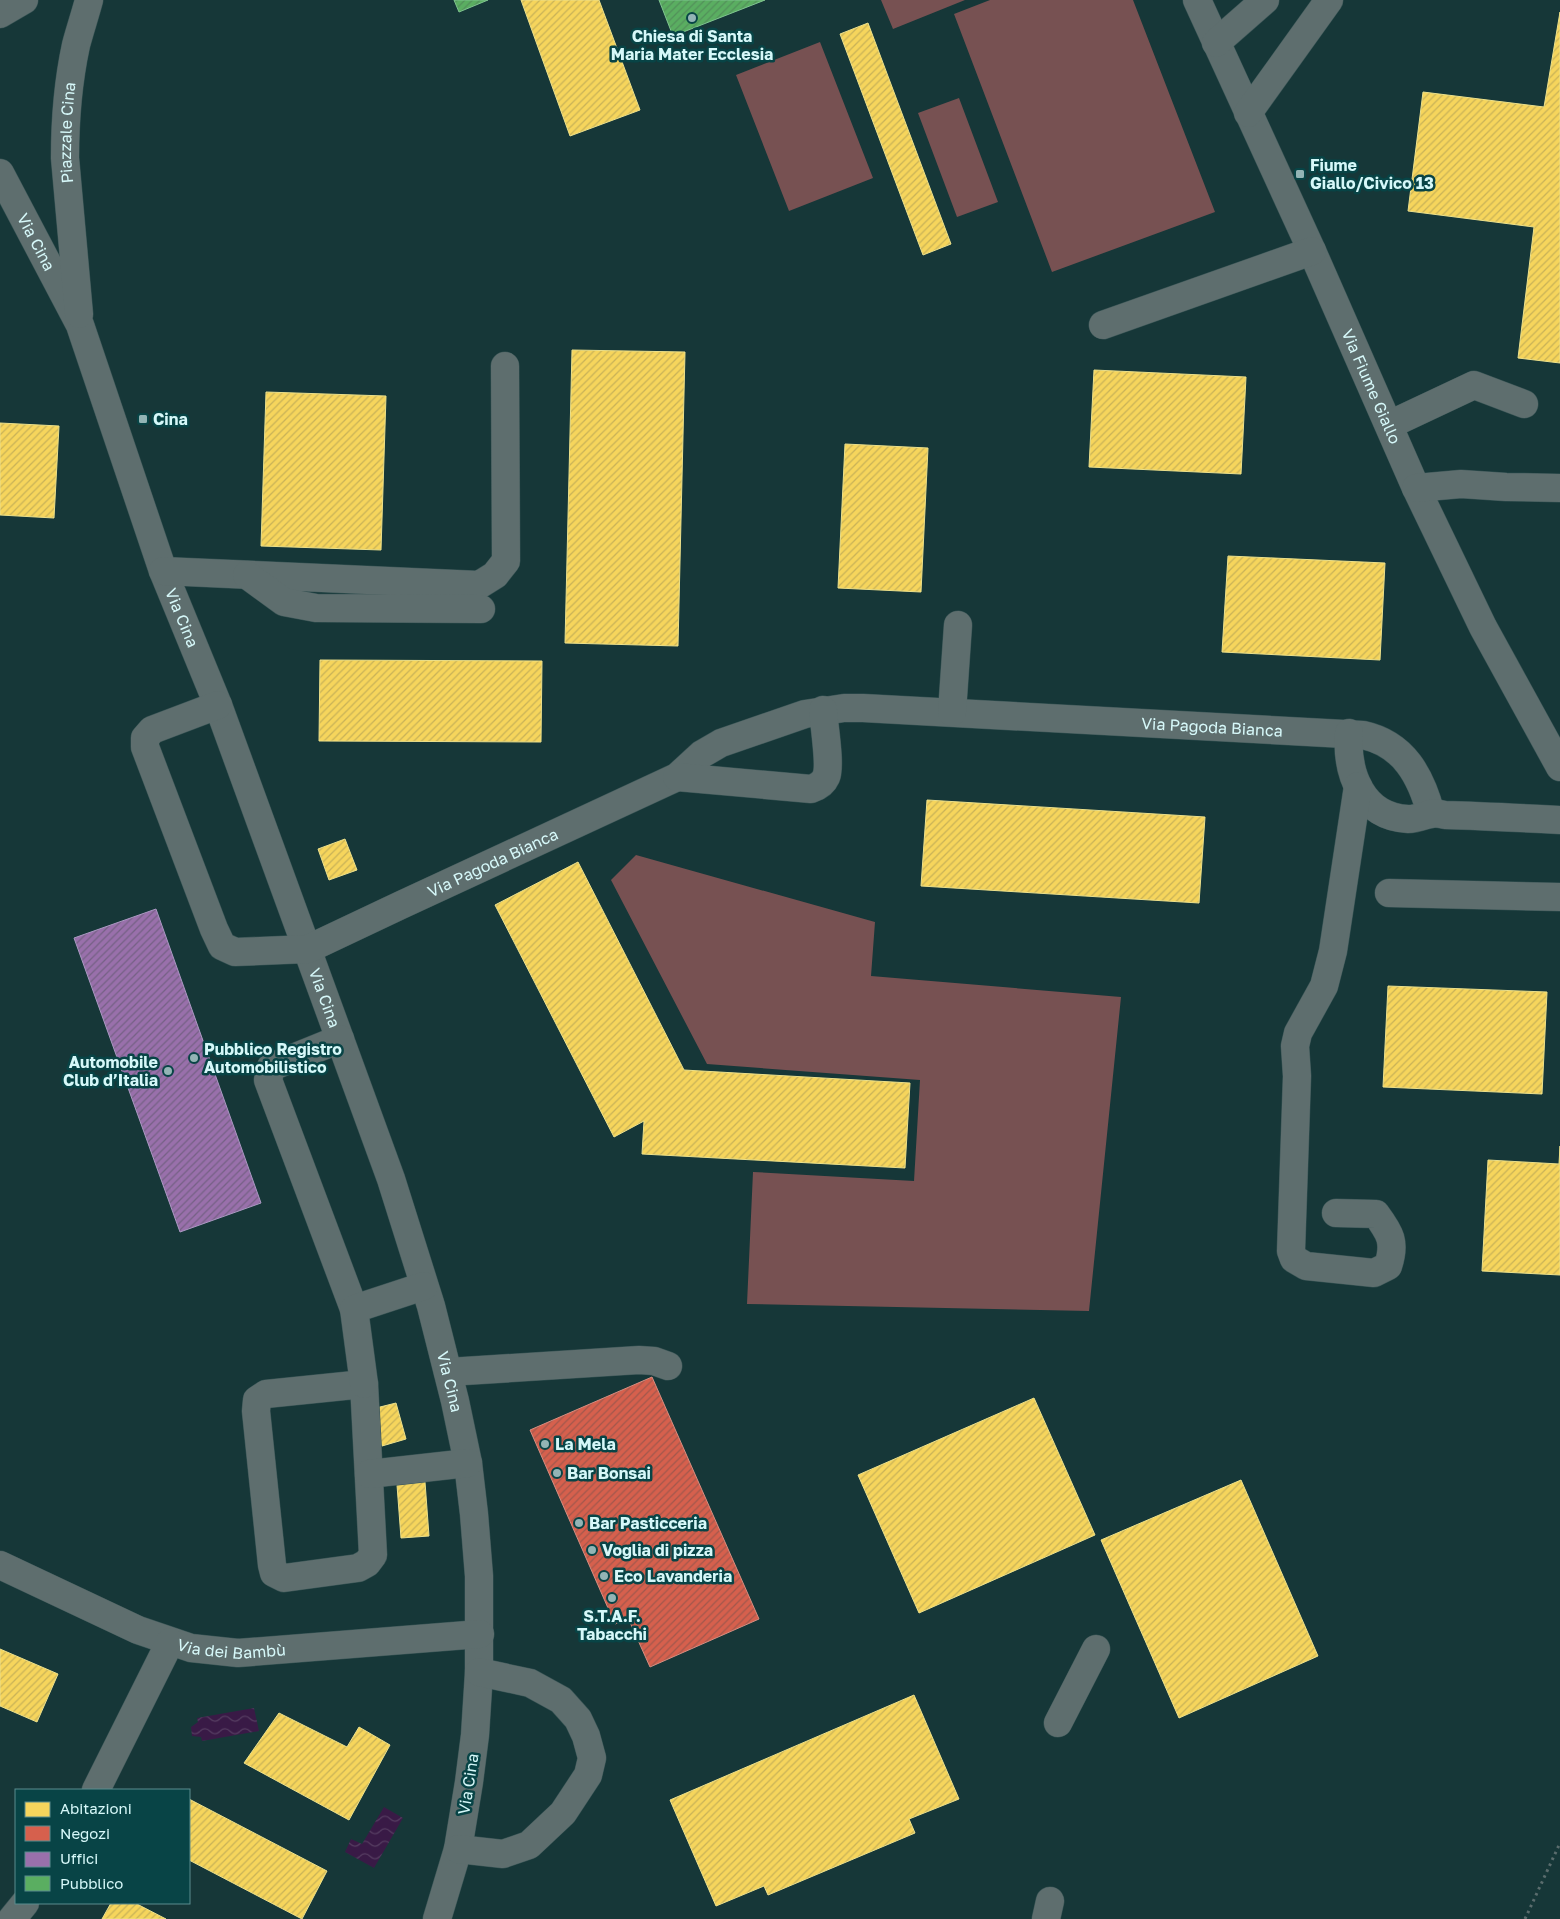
<svg xmlns="http://www.w3.org/2000/svg" width="1560" height="1919" viewBox="0 0 1560 1919" font-family="'Golos Text',sans-serif">
<style>
.grass{fill:#775152}
.water{fill:url(#water-waves)}
.homes{fill:url(#homes-hatch);stroke:#ece08b}
.shops{fill:url(#shops-hatch);stroke:#d68e81}
.offices{fill:url(#offices-hatch);stroke:#ab99c2}
.public{fill:url(#public-hatch);stroke:#7fc48f}
.lines{fill:none;stroke-linecap:round;stroke-linejoin:round}
.minor-casing{stroke:#375354;stroke-width:29}
.path{stroke:#5a6c6d;stroke-width:3;stroke-dasharray:2.5 4;stroke-linecap:butt}
.minor{stroke:#5e6e6e;stroke-width:28}
.poi-dot{fill:#93b4b5;stroke:#084446;stroke-width:2}
.labels{text-anchor:middle;stroke-width:5;stroke-linejoin:round;paint-order:stroke}
.poi-label{font-size:16px;font-weight:bold;fill:#d6f8f9;stroke:#084446;text-anchor:start}
.street-label{font-size:16px;fill:#d6f8f9;stroke:#084446}
</style>
<defs>
<pattern id="water-waves" width="16" height="10" patternUnits="userSpaceOnUse" patternTransform="scale(1.25)"><rect width="16" height="10" fill="#391a46"/><path d="M0 5q4-4 8 0t8 0" fill="none" stroke="#553c61"/></pattern>
<pattern id="homes-hatch" width="6" height="6" patternUnits="userSpaceOnUse" patternTransform="scale(1.25)"><rect width="6" height="6" fill="#f6d55c"/><path d="M-1 1l2-2M0 6l6-6M5 7l2-2" fill="none" stroke="#c8b258"/></pattern>
<pattern id="shops-hatch" width="6" height="6" patternUnits="userSpaceOnUse" patternTransform="scale(1.25)"><rect width="6" height="6" fill="#d6604d"/><path d="M-1 1l2-2M0 6l6-6M5 7l2-2" fill="none" stroke="#a2584c"/></pattern>
<pattern id="offices-hatch" width="6" height="6" patternUnits="userSpaceOnUse" patternTransform="scale(1.25)"><rect width="6" height="6" fill="#9970ab"/><path d="M-1 1l2-2M0 6l6-6M5 7l2-2" fill="none" stroke="#756185"/></pattern>
<pattern id="public-hatch" width="6" height="6" patternUnits="userSpaceOnUse" patternTransform="scale(1.25)"><rect width="6" height="6" fill="#5aae61"/><path d="M-1 1l2-2M0 6l6-6M5 7l2-2" fill="none" stroke="#52905a"/></pattern>
</defs>
<rect width="100%" height="100%" fill="#163738"/>
<path class="grass" d="M 881,0 L 965,0 L 893,29 Z
M 990,0 L 1133,0 L 1215,212 L 1052,272 L 954,14 Z
M 820,42 L 873,178 L 789,211 L 736,75 Z
M 959,98 L 998,202 L 957,217 L 918,113 Z
M 636,855 L 875,922 L 871,976 L 1121,997 L 1089,1311 L 747,1304 L 753,1172 L 914,1181 L 920,1080 L 707,1064 L 611,880 Z"/>
<path class="water" d="M 254,1708 L 259,1731 L 202,1741 L 201,1737 L 192,1736 L 191,1727 L 198,1722 L 197,1718 Z
M 384,1807 L 403,1818 L 374,1868 L 345,1852 L 351,1839 L 362,1844 Z"/>
<path class="homes" d="M 521,0 L 599,0 L 640,110 L 570,136 Z
M 1560,12 L 1560,363 L 1518,358 L 1534,227 L 1408,211 L 1423,92 L 1544,107 Z
M 868,23 L 951,244 L 923,255 L 840,34 Z
M 572,350 L 685,352 L 678,646 L 565,643 Z
M 1094,370 L 1246,377 L 1241,474 L 1089,467 Z
M 266,392 L 386,396 L 381,550 L 261,546 Z
M 0,423 L 59,426 L 54,518 L 0,515 Z
M 845,444 L 928,448 L 921,592 L 838,588 Z
M 1228,556 L 1385,563 L 1380,660 L 1222,652 Z
M 320,660 L 542,661 L 541,742 L 319,741 Z
M 927,800 L 1205,817 L 1199,903 L 921,886 Z
M 345,839 L 357,870 L 329,880 L 318,849 Z
M 578,862 L 684,1070 L 910,1083 L 905,1168 L 642,1154 L 644,1121 L 614,1137 L 495,905 Z
M 1388,986 L 1547,992 L 1542,1094 L 1383,1087 Z
M 1560,1146 L 1560,1275 L 1482,1271 L 1488,1160 L 1559,1164 Z
M 1034,1398 L 1095,1535 L 919,1613 L 858,1475 Z
M 396,1403 L 406,1439 L 382,1446 L 372,1409 Z
M 1241,1480 L 1318,1656 L 1179,1718 L 1101,1540 Z
M 425,1482 L 429,1536 L 401,1538 L 397,1485 Z
M 0,1649 L 58,1674 L 37,1722 L 0,1706 Z
M 914,1695 L 959,1799 L 909,1819 L 915,1833 L 768,1895 L 764,1886 L 716,1906 L 670,1800 Z
M 279,1713 L 347,1747 L 359,1727 L 390,1745 L 349,1820 L 244,1763 Z
M 189,1799 L 327,1871 L 302,1919 L 189,1860 Z
M 111,1903 L 135,1903 L 166,1919 L 102,1919 Z"/>
<path class="shops" d="M 652,1377 L 759,1619 L 650,1667 L 628,1618 L 615,1624 L 530,1430 Z"/>
<path class="offices" d="M 156,909 L 261,1203 L 180,1232 L 74,938 Z"/>
<path class="public" d="M 454,0 L 488,0 L 459,12 Z
M 659,0 L 765,0 L 673,36 Z"/>
<g class="lines">
<defs>
<g id="minor">
<path id="s1" d="M 1197,0 L 1312,251 L 1416,488 L 1483,627 L 1560,767"/>
<path d="M 0,14 L 24,0"/>
<path d="M 1216,43 L 1265,0"/>
<path d="M 1248,113 L 1329,0"/>
<path id="s2" d="M 0,173 L 80,325 L 163,571 L 218,705 L 391,1179 L 431,1306 L 455,1401 L 468,1463 L 474,1514 L 479,1576 L 479,1672 L 475,1735 L 469,1782 L 458,1849 L 437,1919"/>
<path id="s3" d="M 79,314 L 65,158 C 65,121 68,82 76,45 C 80,30 85,15 89,0"/>
<path d="M 1103,325 L 1312,251"/>
<path d="M 1389,425 L 1474,385 L 1524,404"/>
<path d="M 1416,488 L 1461,484 L 1506,487 L 1560,488"/>
<path d="M 163,571 L 479,585 L 495,575 L 506,561 L 505,366"/>
<path d="M 247,575 L 284,602 L 316,608 L 481,609"/>
<path id="s4" d="M 218,705 L 152,730 L 145,738 L 145,747 L 214,929 L 222,946 L 235,952 L 308,949 L 401,905 L 677,777 L 702,754 L 721,743 L 805,714 L 844,708 L 863,708 L 1363,735 C 1404,744 1421,776 1431,814"/>
<path d="M 952,712 L 958,625"/>
<path d="M 1349,733 C 1346,773 1362,817 1408,819 C 1416,819 1423,816 1430,814 C 1435,813 1441,814 1445,815 C 1484,816 1522,818 1560,820"/>
<path d="M 677,777 L 811,789 C 817,787 823,784 826,777 C 831,766 824,725 823,710"/>
<path d="M 1389,893 L 1560,897"/>
<path d="M 340,1039 L 271,1067 L 268,1080 L 354,1309"/>
<path d="M 1336,1213 L 1376,1214 C 1390,1233 1396,1242 1388,1266 L 1374,1273 L 1306,1266 L 1294,1259 L 1291,1251 L 1297,1076 L 1295,1046 L 1298,1033 L 1324,986 L 1333,951 L 1358,786"/>
<path d="M 448,1372 L 639,1360 L 654,1361 L 668,1366"/>
<path d="M 364,1384 L 373,1555 L 367,1563 L 358,1568 L 284,1578 L 274,1573 L 272,1565 L 256,1411 L 257,1400 L 266,1394 Z"/>
<path d="M 364,1384 L 354,1309 L 424,1286"/>
<path d="M 369,1474 L 468,1463"/>
<path id="s5" d="M 0,1565 L 138,1630 L 191,1648 L 238,1653 L 480,1634"/>
<path d="M 1058,1723 L 1096,1649"/>
<path d="M 96,1790 L 170,1642"/>
<path d="M 458,1849 L 503,1854 L 529,1845 L 563,1813 L 588,1775 L 592,1758 L 586,1736 L 578,1719 L 561,1700 L 530,1683 L 479,1672"/>
<path d="M 12,1919 L 25,1903"/>
<path d="M 1046,1919 L 1050,1901"/>
</g>
</defs>
<use href="#minor" class="minor-casing"/>
<path class="path" d="M 1525,1919 L 1560,1843"/>
<use href="#minor" class="minor"/>
</g>
<g class="poi-dot">
<circle cx="692" cy="18" r="5"/>
<rect x="1295" y="169" width="10" height="10" rx="2.5"/>
<rect x="138" y="414" width="10" height="10" rx="2.5"/>
<circle cx="194" cy="1058" r="5"/>
<circle cx="168" cy="1071" r="5"/>
<circle cx="545" cy="1444" r="5"/>
<circle cx="557" cy="1473" r="5"/>
<circle cx="579" cy="1523" r="5"/>
<circle cx="592" cy="1550" r="5"/>
<circle cx="604" cy="1576" r="5"/>
<circle cx="612" cy="1598" r="5"/>
</g>
<g class="labels">
<g class="poi-label">
<text x="692" y="42" text-anchor="middle">Chiesa di Santa<tspan x="692" dy="18">Maria Mater Ecclesia</tspan></text>
<text x="1310" y="171">Fiume<tspan x="1310" dy="18">Giallo/Civico 13</tspan></text>
<text x="153" y="425">Cina</text>
<text x="204" y="1055">Pubblico Registro<tspan x="204" dy="18">Automobilistico</tspan></text>
<text x="158" y="1068" text-anchor="end">Automobile<tspan x="158" dy="18">Club d’Italia</tspan></text>
<text x="555" y="1450">La Mela</text>
<text x="567" y="1479">Bar Bonsai</text>
<text x="589" y="1529">Bar Pasticceria</text>
<text x="602" y="1556">Voglia di pizza</text>
<text x="614" y="1582">Eco Lavanderia</text>
<text x="612" y="1622" text-anchor="middle">S.T.A.F.<tspan x="612" dy="18">Tabacchi</tspan></text>
</g>
<g class="street-label">
<text dy="6" stroke="none"><textPath href="#s3" startOffset="182">Piazzale Cina</textPath></text>
<text dy="6" stroke="none"><textPath href="#s2" startOffset="78">Via Cina</textPath></text>
<text dy="6" stroke="none"><textPath href="#s1" startOffset="424">Via Fiume Giallo</textPath></text>
<text dy="6" stroke="none"><textPath href="#s2" startOffset="482">Via Cina</textPath></text>
<text dy="6" stroke="none"><textPath href="#s4" startOffset="1351">Via Pagoda Bianca</textPath></text>
<text dy="6" stroke="none"><textPath href="#s4" startOffset="595">Via Pagoda Bianca</textPath></text>
<text dy="6" stroke="none"><textPath href="#s2" startOffset="888">Via Cina</textPath></text>
<text dy="6" stroke="none"><textPath href="#s2" startOffset="1292">Via Cina</textPath></text>
<text dy="6" stroke="none"><textPath href="#s5" startOffset="249">Via dei Bambù</textPath></text>
<text transform="translate(468 1784) rotate(-81)" y="6">Via Cina</text>
</g>
</g>
<rect x="15" y="1789" width="175" height="115" fill="#084446" stroke="#5a8c8e"/>
<rect x="25" y="1802" width="25" height="15" fill="#f6d55c" stroke="#5a8c8e"/>
<text x="60" y="1814" font-size="15" fill="#d6f8f9">Abitazioni</text>
<rect x="25" y="1826" width="25" height="15" fill="#d6604d" stroke="#5a8c8e"/>
<text x="60" y="1839" font-size="15" fill="#d6f8f9">Negozi</text>
<rect x="25" y="1852" width="25" height="15" fill="#9970ab" stroke="#5a8c8e"/>
<text x="60" y="1864" font-size="15" fill="#d6f8f9">Uffici</text>
<rect x="25" y="1876" width="25" height="15" fill="#5aae61" stroke="#5a8c8e"/>
<text x="60" y="1889" font-size="15" fill="#d6f8f9">Pubblico</text>
</svg>
